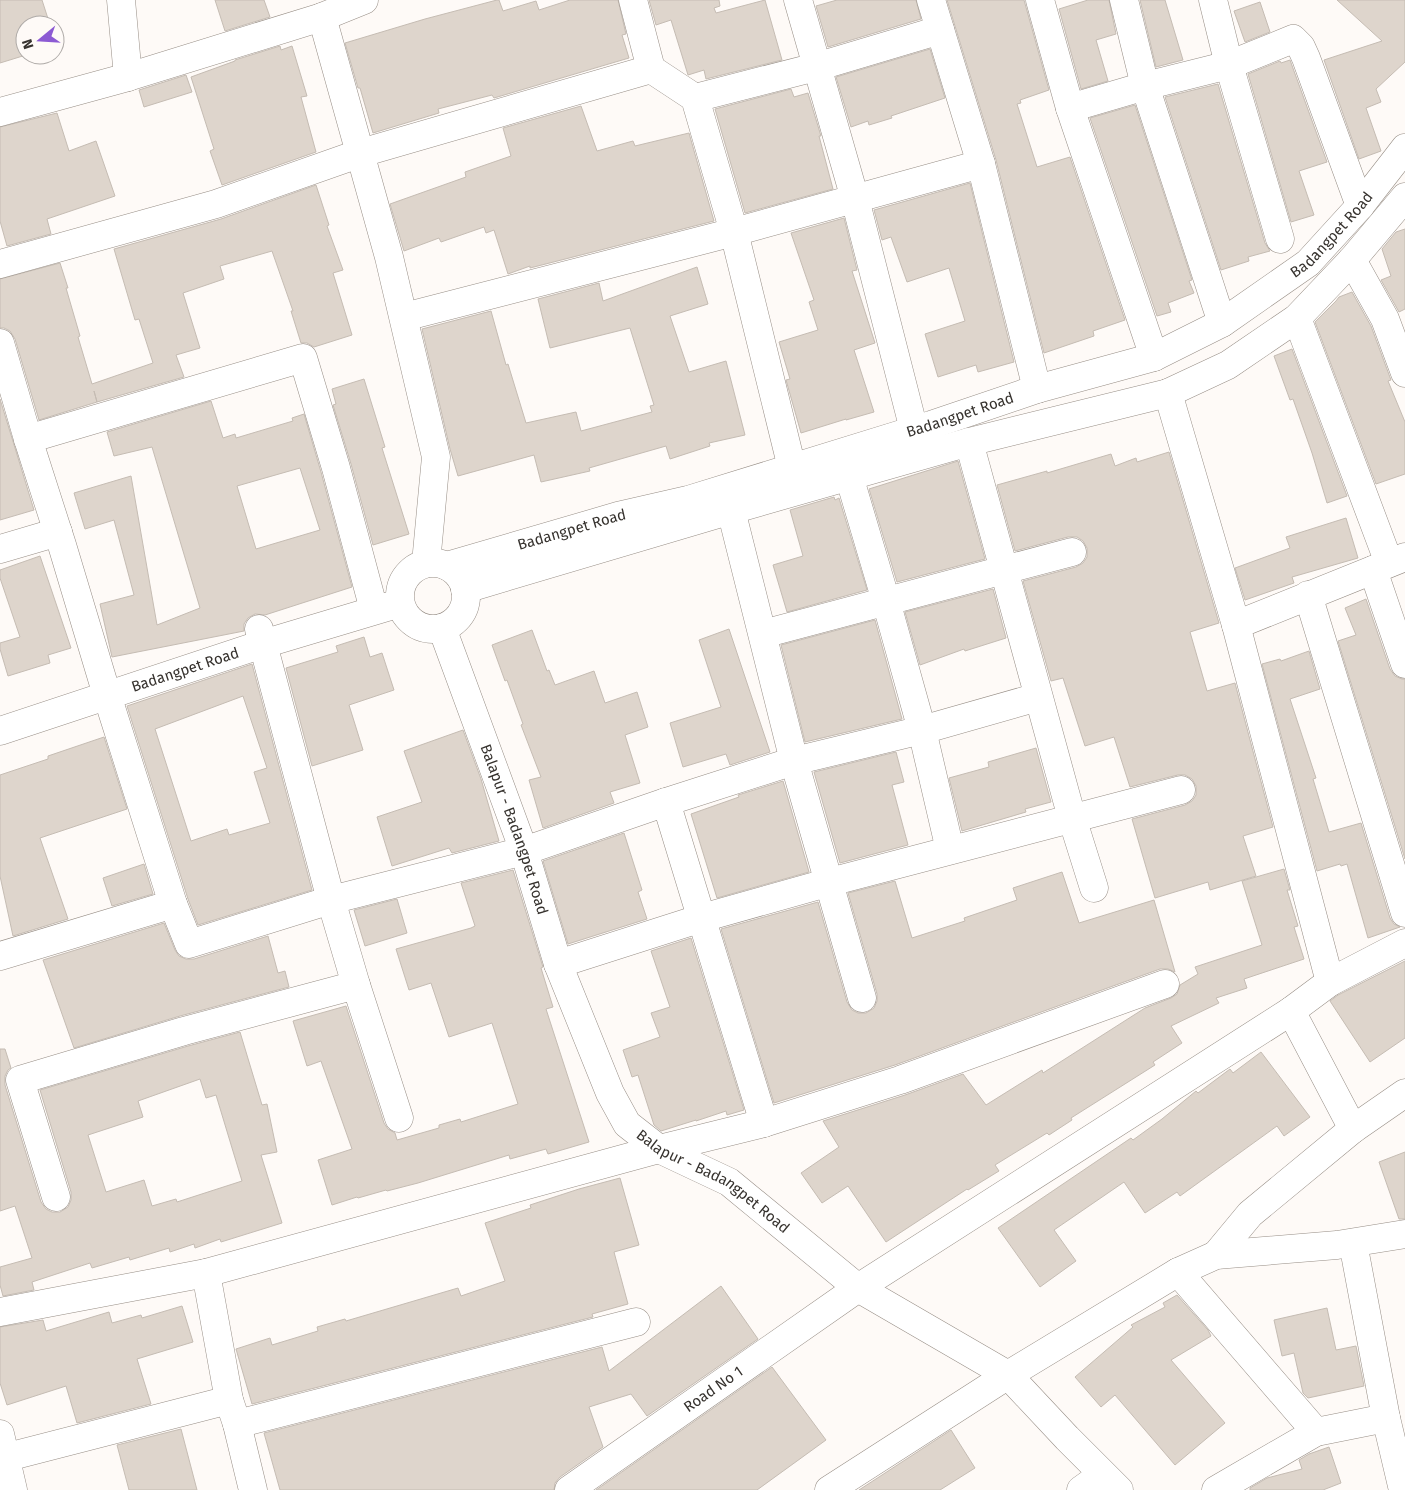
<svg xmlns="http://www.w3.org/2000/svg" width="1405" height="1490" viewBox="0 0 1405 1490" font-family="'Fira Sans',sans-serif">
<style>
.building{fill:#ded5cc;stroke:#c5bcb3;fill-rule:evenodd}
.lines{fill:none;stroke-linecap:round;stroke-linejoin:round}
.street-casing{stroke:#978e86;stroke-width:29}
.secondary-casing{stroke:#978e86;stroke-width:29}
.street{stroke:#fff;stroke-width:28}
.secondary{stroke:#fff;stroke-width:28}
.labels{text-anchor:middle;stroke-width:5;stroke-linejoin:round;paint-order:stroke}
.street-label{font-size:15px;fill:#36322e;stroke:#fefaf7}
</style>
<rect width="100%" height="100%" fill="#fefaf7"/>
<path class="building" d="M 0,0 L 42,0 L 50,25 L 25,25 L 25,55 L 26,55 L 0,63 Z
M 215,0 L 264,0 L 270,17 L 225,31 Z
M 497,0 L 499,0 L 503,11 L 536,1 L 539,10 L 570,0 L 618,0 L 626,34 L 622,35 L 629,58 L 494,98 L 492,95 L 438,109 L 439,113 L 373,133 L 360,88 L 358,88 L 345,43 L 425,19 Z
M 649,0 L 719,0 L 720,6 L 714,8 L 716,13 L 765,0 L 782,60 L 706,79 L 704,70 L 688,75 L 671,20 L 656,25 Z
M 837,0 L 916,0 L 921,19 L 828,47 L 816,6 Z
M 947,0 L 1024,0 L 1049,90 L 1020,100 L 1021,103 L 1017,104 L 1037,167 L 1070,157 L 1125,320 L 1093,331 L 1094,336 L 1044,353 L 996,160 Z
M 1088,0 L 1109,0 L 1116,34 L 1096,40 L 1108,81 L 1081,89 L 1059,9 Z
M 1140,0 L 1165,0 L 1183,60 L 1156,67 Z
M 1337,0 L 1405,0 L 1405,62 L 1376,89 L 1381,102 L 1366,108 L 1381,151 L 1359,159 L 1324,60 L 1382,41 Z
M 1260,2 L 1270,32 L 1245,42 L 1234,11 Z
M 280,46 L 281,50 L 292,46 L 307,96 L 301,97 L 316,152 L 222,185 L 210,151 L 214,149 L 191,77 L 235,61 L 235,60 Z
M 930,49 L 945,98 L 891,116 L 892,118 L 869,125 L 868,121 L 851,127 L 836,77 Z
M 1290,60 L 1327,162 L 1299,171 L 1314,215 L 1291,222 L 1248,74 L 1280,61 L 1281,63 Z
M 186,75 L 192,92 L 144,107 L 139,90 Z
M 1218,84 L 1265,243 L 1270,251 L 1248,257 L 1249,261 L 1221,270 L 1165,97 Z
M 791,89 L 794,97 L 808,93 L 821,136 L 819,136 L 833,189 L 745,213 L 715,109 Z
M 1135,105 L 1192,280 L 1189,281 L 1194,293 L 1168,303 L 1171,312 L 1157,316 L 1090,118 Z
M 581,106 L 597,151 L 633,141 L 635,146 L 689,133 L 714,221 L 530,268 L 530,266 L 508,274 L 494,230 L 486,233 L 484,227 L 441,242 L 439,238 L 404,251 L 390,204 L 466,177 L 465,172 L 511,156 L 503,128 Z
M 57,113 L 69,151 L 96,141 L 115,196 L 47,219 L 51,234 L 7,246 L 0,221 L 0,127 Z
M 970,183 L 1014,362 L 978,372 L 976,365 L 938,377 L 925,334 L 965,321 L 949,268 L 907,282 L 891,237 L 882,240 L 874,210 Z
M 316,185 L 329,225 L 327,226 L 343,270 L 333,273 L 352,335 L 314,347 L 307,343 L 301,343 L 291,311 L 293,311 L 272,251 L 220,266 L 224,279 L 183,293 L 200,348 L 176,355 L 184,377 L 97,402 L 94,391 L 97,402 L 39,420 L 15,339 L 10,331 L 4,328 L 0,328 L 0,279 L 60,263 L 68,288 L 66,288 L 80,336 L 78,337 L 92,384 L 153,363 L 139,319 L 135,320 L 114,249 L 221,219 Z
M 844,218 L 857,270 L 852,271 L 875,343 L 854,350 L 874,412 L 846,420 L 846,419 L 801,433 L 786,380 L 790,379 L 779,342 L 818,330 L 809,302 L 814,300 L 791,233 Z
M 1405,229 L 1405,309 L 1399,312 L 1381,280 L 1391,276 L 1382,249 L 1396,232 Z
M 697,267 L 708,304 L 670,316 L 689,372 L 726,361 L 745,435 L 709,443 L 710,446 L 670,459 L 666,446 L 589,468 L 590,471 L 541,482 L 534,455 L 458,476 L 450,449 L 422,329 L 491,311 L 506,365 L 508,364 L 526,423 L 576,412 L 581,431 L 652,412 L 650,406 L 654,405 L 630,328 L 550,348 L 538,299 L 599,283 L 603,301 Z
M 1352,292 L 1371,326 L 1391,380 L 1388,381 L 1405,422 L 1405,474 L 1376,484 L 1315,322 L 1336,301 L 1339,297 Z
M 1292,349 L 1347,496 L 1327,503 L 1312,453 L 1293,399 L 1290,400 L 1274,356 Z
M 364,379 L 385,447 L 382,448 L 409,534 L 373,545 L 351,464 L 333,405 L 336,404 L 332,389 Z
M 0,399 L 34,510 L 0,520 Z
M 211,401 L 223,438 L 235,434 L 236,438 L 293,421 L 292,418 L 304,414 L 321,472 L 352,587 L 265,615 L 255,614 L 248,618 L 244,624 L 244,631 L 112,657 L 100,604 L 134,595 L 114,520 L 85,529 L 74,493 L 131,476 L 157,625 L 200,608 L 152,447 L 114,456 L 107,432 ZM 300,468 L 320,530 L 256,549 L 237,486 Z
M 1169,452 L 1219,623 L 1190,632 L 1207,691 L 1235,683 L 1273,827 L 1243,836 L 1256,876 L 1210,890 L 1208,882 L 1155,898 L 1132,819 L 1185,805 L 1192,801 L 1196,795 L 1196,786 L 1192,779 L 1185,775 L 1178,775 L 1130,787 L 1114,737 L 1085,746 L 1063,678 L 1051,681 L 1023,581 L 1076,567 L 1083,563 L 1087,557 L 1087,548 L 1083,541 L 1077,537 L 1068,537 L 1015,551 L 997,485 L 1047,471 L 1047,473 L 1111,454 L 1115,466 L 1136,458 L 1137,462 Z
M 958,461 L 985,559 L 897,582 L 869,489 Z
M 834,497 L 835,500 L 839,498 L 867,590 L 787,612 L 773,565 L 803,556 L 790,510 Z
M 1346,518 L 1358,558 L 1292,577 L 1294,583 L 1245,600 L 1235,568 L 1290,548 L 1286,537 Z
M 40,556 L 71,648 L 48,655 L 50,663 L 8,676 L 0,649 L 0,643 L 20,637 L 0,578 L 0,570 Z
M 993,589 L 1006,638 L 965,651 L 964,649 L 920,665 L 905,612 Z
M 1366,599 L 1390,669 L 1395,676 L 1402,679 L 1405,679 L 1405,859 L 1338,641 L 1356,635 L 1345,608 Z
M 875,620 L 902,719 L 805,742 L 781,645 Z
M 729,629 L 770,752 L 730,765 L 726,754 L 683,767 L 670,723 L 721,707 L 699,640 Z
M 532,630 L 547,671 L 549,670 L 555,685 L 594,671 L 605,703 L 637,692 L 648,727 L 625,735 L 640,783 L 610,792 L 614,803 L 543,828 L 529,780 L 541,777 L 521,725 L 523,724 L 507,680 L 505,681 L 492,645 Z
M 364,637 L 370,657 L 382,653 L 394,690 L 349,705 L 363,750 L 312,766 L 286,668 L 338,652 L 336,646 Z
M 1309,651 L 1320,689 L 1290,699 L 1316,778 L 1313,779 L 1329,832 L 1361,823 L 1390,918 L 1394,924 L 1400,927 L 1368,938 L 1347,864 L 1341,866 L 1340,864 L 1317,871 L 1262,664 L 1280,659 L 1281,661 Z
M 252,664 L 312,890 L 198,925 L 188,899 L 127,706 ZM 243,696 L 267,768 L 254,772 L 270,823 L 229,835 L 227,829 L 191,841 L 155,729 Z
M 463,730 L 481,779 L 499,841 L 452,853 L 449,848 L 392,866 L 377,817 L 422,802 L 404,751 Z
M 104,737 L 127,809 L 40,838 L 68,919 L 13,936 L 0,876 L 0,775 L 48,759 L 48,756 Z
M 1036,748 L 1051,802 L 1025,809 L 1026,812 L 962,831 L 949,778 L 989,767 L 988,762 Z
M 896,752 L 904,782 L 892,785 L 908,845 L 840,863 L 814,772 Z
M 783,781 L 809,872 L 717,898 L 691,814 L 739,797 L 738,795 Z
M 624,833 L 642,890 L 638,892 L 647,919 L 568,944 L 543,861 Z
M 144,864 L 153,894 L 112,906 L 103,878 Z
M 1284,869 L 1290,890 L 1287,890 L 1298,926 L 1294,927 L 1304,959 L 1244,979 L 1247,988 L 1216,998 L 1219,1003 L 1171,1026 L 1182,1043 L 1153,1062 L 1155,1065 L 1071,1118 L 1072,1120 L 1049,1135 L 1047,1133 L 995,1165 L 999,1171 L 968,1190 L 967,1189 L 886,1242 L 848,1186 L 822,1203 L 801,1173 L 839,1147 L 823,1121 L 905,1095 L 963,1074 L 986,1105 L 1042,1070 L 1043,1073 L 1145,1008 L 1171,998 L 1177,994 L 1180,985 L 1198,974 L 1195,967 L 1262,945 L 1242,881 Z
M 513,870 L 543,967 L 541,968 L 553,1007 L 546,1009 L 589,1142 L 548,1154 L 546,1149 L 510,1159 L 509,1155 L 418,1183 L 387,1191 L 386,1190 L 358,1198 L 357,1197 L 332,1205 L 318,1160 L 352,1149 L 321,1061 L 307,1066 L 293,1021 L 346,1006 L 384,1123 L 388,1129 L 395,1133 L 397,1140 L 439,1128 L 439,1125 L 460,1119 L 461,1122 L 518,1104 L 492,1023 L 449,1037 L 431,983 L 409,990 L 396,949 L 471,928 L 475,926 L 461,883 Z
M 1062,872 L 1079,923 L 1154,900 L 1175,972 L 1168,969 L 1160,969 L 895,1065 L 774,1103 L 721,929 L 818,902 L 847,1002 L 852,1010 L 858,1013 L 866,1013 L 874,1008 L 877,1001 L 877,994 L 848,893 L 895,881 L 912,938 L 965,921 L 964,918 L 1017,900 L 1013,888 Z
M 397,899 L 407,933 L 365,946 L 354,910 Z
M 164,923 L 175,950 L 179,956 L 186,959 L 194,959 L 268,936 L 278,973 L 285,971 L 289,987 L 180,1016 L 74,1048 L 43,960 Z
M 691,938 L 744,1110 L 727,1115 L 726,1111 L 696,1121 L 696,1120 L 661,1131 L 654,1125 L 638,1075 L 632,1077 L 623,1050 L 660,1037 L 651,1013 L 670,1007 L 651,951 Z
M 1405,961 L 1405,1038 L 1370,1062 L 1330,1001 L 1338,995 Z
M 240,1032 L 262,1105 L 267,1104 L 277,1152 L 261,1155 L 282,1223 L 221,1242 L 220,1239 L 195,1248 L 194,1244 L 170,1252 L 169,1248 L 130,1260 L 129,1257 L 92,1268 L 90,1263 L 32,1282 L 34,1290 L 3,1296 L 0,1285 L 0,1267 L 32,1258 L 15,1206 L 0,1211 L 0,1049 L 5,1049 L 11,1068 L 8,1070 L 5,1076 L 5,1085 L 41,1202 L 46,1209 L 52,1212 L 60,1212 L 68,1207 L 71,1200 L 71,1192 L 40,1090 L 188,1046 ZM 200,1079 L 206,1098 L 216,1095 L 242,1181 L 177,1202 L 176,1199 L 152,1206 L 144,1180 L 106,1192 L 88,1135 L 143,1117 L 138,1101 Z
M 1261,1052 L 1310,1117 L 1284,1136 L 1277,1126 L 1180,1196 L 1177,1192 L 1145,1213 L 1124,1182 L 1054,1230 L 1076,1261 L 1040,1287 L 998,1228 L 1131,1138 L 1133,1140 L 1162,1119 L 1196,1091 L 1198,1093 L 1230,1069 L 1233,1073 Z
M 1405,1152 L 1405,1219 L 1399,1219 L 1379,1162 Z
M 620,1178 L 639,1245 L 614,1252 L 628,1304 L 592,1314 L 593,1317 L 252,1404 L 236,1349 L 270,1338 L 272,1345 L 318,1331 L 317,1327 L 345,1319 L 346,1321 L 458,1288 L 461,1296 L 505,1281 L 485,1223 L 531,1208 L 530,1205 L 579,1189 Z
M 721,1286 L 758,1339 L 647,1416 L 631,1394 L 589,1407 L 603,1447 L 560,1477 L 555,1483 L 554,1490 L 280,1490 L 264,1433 L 602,1347 L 609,1371 Z
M 1177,1295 L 1208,1330 L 1211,1336 L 1171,1360 L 1225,1423 L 1175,1465 L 1115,1395 L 1101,1407 L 1075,1377 L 1133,1327 L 1131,1325 L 1165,1307 L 1163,1303 Z
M 182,1306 L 193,1342 L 137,1359 L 151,1404 L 77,1423 L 66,1386 L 7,1405 L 0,1383 L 0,1327 L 43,1320 L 46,1331 L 109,1312 L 112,1323 L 141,1315 L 142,1318 Z
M 1327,1308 L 1336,1350 L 1356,1346 L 1364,1386 L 1308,1398 L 1303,1393 L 1294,1353 L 1282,1356 L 1274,1320 Z
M 772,1367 L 826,1440 L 757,1490 L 596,1490 Z
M 181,1429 L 197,1490 L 129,1490 L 117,1445 Z
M 951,1430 L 975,1468 L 940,1490 L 859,1490 Z
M 1329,1447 L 1341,1483 L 1323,1490 L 1250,1490 L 1250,1488 L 1267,1478 L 1302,1469 L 1299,1460 L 1309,1454 Z"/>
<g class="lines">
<defs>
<g id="street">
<path d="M 121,0 L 128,77"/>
<path d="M 633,0 L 651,69 L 695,98 L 734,232 L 792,468"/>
<path d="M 798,0 L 855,199 L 914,430"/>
<path d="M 931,0 L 981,164 L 1037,389"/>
<path d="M 1040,0 L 1070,108 L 1154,357"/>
<path d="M 1124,0 L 1145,86 L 1222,323"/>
<path d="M 1213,0 L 1229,65 L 1280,239"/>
<path d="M 322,17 L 389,257 L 436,457 L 426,563"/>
<path d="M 695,98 L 816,67 L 940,30"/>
<path d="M 1070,108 L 1145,86 L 1229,65 L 1293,39 L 1301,47 L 1306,58 L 1360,206"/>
<path d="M 0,112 L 128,77 L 322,17 L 364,0"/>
<path d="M 1352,260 L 1385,319 L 1405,373"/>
<path d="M 0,264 L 216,204 L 361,153 L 651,69"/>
<path d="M 404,317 L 734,232 L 981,164"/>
<path d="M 1297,318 L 1389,563"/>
<path d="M 0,343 L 28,439 L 62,545 L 107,695 L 173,904 L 189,944 L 331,900 L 524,851 L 666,802 L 794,761 L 922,730 L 1038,697"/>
<path d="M 1168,393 L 1236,625 L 1330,982"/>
<path d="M 28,439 L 303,358 L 336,468 L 374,610"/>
<path d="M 969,442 L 1072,818 L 1094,888"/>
<path d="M 849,476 L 886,601 L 922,730 L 950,850"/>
<path d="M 731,510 L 794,761 L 862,998"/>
<path d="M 0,549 L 58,532"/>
<path d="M 1373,570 L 1405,664"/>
<path d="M 1308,595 L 1405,913"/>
<path d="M 1236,625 L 1405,557"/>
<path d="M 259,629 L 331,900 L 356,985 L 399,1118"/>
<path d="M 763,634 L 1072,552"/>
<path d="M 666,802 L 764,1123"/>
<path d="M 0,956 L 173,904"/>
<path d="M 558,964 L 702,918 L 830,882 L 1181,790"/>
<path d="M 1291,1011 L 1353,1129"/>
<path d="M 56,1197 L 20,1080 L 184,1031 L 356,985"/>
<path d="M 1353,1243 L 1386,1418 L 1403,1490"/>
<path d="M 1216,1255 L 1250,1214 L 1353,1129 L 1405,1093"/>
<path d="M 1178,1272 L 1316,1432"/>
<path d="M 206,1273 L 659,1149 L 764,1123 L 900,1080 L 1165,984"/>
<path d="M 0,1312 L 206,1273 L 229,1400 L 237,1424 L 253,1490"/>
<path d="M 237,1424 L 636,1322"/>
<path d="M 0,1434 L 13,1490"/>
<path d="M 0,1459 L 229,1400"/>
<path id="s1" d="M 569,1490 L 858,1288 L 1291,1011 L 1330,982 L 1405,943"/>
<path d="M 829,1490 L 1008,1375 L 1178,1272 L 1216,1255 L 1337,1245 L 1405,1234"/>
<path d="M 1081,1490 L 1102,1475"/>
<path d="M 1216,1490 L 1316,1432 L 1386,1418"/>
</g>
<g id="secondary">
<circle cx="433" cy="596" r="33"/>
<path id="s2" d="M 447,566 L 618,516 L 688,500 L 931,425 L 1037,389 L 1154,357 L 1222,323 L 1308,263 L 1360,206 L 1405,148"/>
<path d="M 465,589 L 731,510 L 969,442 L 1168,393 L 1228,365 L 1297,318 L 1352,260 L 1405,197"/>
<path id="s3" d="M 442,628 L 524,851 L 558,964 L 610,1093 L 627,1124 L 659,1149 L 729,1182 L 858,1288 L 1008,1375 L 1067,1438 L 1119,1490"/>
<path id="s4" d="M 0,731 L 263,644 L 400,603"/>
</g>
</defs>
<use href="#street" class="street-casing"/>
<use href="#secondary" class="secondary-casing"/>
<use href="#street" class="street"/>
<use href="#secondary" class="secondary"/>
</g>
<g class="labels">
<g class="street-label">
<text dy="5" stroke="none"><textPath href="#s2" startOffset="955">Badangpet Road</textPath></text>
<text dy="5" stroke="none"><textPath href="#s2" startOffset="535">Badangpet Road</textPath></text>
<text dy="5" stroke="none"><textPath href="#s2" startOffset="130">Badangpet Road</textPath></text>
<text dy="5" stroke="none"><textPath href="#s4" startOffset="195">Badangpet Road</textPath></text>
<text dy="5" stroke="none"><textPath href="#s3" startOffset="214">Balapur - Badangpet Road</textPath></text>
<text dy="5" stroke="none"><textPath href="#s3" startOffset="634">Balapur - Badangpet Road</textPath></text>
<text dy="5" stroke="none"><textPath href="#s1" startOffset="176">Road No 1</textPath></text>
</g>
</g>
<g transform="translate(40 40) rotate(252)"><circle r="24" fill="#fefaf7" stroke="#aeaaa7"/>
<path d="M0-4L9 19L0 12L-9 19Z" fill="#8c5ad3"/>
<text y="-8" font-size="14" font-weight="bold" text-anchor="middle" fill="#36322e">N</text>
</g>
</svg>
